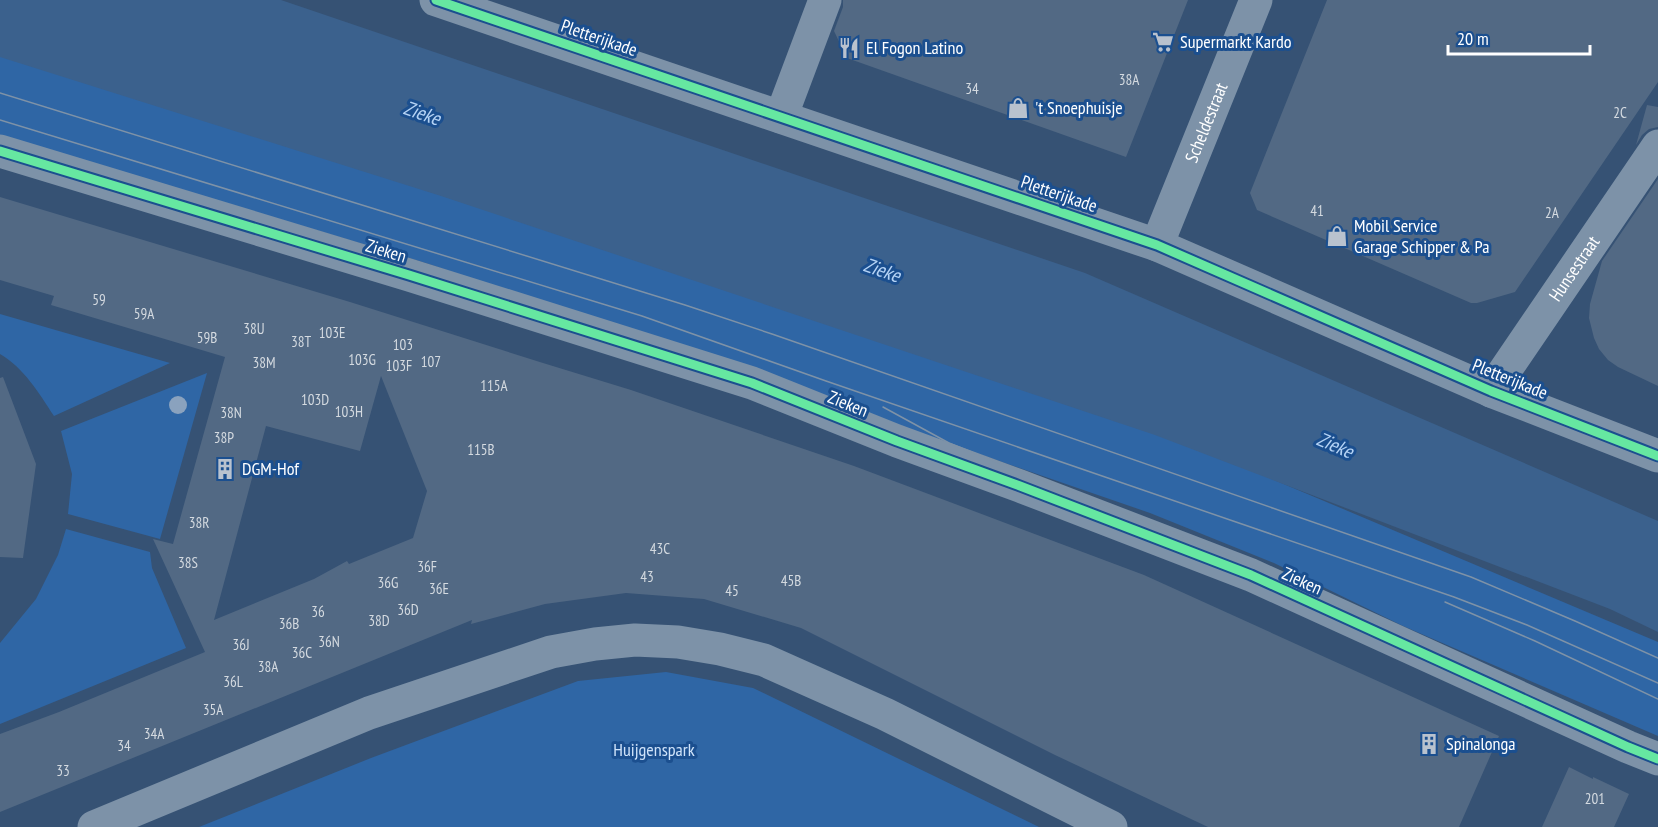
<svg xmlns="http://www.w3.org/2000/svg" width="1658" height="827" viewBox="0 0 1658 827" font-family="'PT Sans Narrow',sans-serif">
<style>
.green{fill:#2f66a5}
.water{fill:#3b618d}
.building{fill:#526984;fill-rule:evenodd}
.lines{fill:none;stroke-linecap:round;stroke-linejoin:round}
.street{stroke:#7d92a8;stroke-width:33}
.tram{stroke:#7e92a7;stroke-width:1.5}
.cycleway-casing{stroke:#1b4f8f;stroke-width:13}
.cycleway{stroke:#66e7a1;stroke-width:9}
.tree{fill:#8aa2be}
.labels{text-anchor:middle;stroke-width:6;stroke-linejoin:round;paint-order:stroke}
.number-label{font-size:15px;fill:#d4dae0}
.street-label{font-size:18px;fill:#fff;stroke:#1b4f8f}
.poi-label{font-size:18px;fill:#fff;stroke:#1b4f8f;text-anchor:start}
.park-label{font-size:18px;fill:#cfe3fa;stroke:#1b4f8f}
.water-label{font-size:20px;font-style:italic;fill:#b5d3f5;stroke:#1b4f8f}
</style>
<rect width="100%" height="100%" fill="#365274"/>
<path class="green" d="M 0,52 L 1130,419 L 1658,642 L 1658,736 L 1403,626 L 1274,563 L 1150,513 L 429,264 L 0,135 Z
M 0,314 L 170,363 L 54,416 C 39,393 24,368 0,354 Z
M 207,373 L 160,539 L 68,514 L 72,474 L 61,431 Z
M 66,529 L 150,552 L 152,568 L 186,648 L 0,724 L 0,643 L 36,599 L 58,555 Z
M 666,672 L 753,688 L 1039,827 L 199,827 L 371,758 L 578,681 Z"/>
<path class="water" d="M 0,0 L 281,0 L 1085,273 L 1658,521 L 1658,632 L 1610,609 L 1155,435 L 441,196 L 0,57 Z"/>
<path class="building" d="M 843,0 L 1188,0 L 1126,157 L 847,58 L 834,31 L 843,7 Z
M 1327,0 L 1658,0 L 1658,82 L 1515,292 L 1477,303 L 1471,303 L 1257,210 L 1250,193 Z
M 1647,105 L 1658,107 L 1658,127 L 1649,129 L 1642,135 L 1636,145 Z
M 1658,179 L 1658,386 L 1618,367 L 1608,360 L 1599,349 L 1594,338 L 1589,318 L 1590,304 L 1602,261 Z
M 0,197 L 350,302 L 543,363 L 631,390 L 854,466 L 1144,575 L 1499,736 L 1459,827 L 1208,827 L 1055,755 L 801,628 L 704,599 L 626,593 L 545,604 L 471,624 L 472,620 L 0,812 L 0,734 L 59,712 L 205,652 L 153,539 L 173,544 L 225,357 L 51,305 L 54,296 L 0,280 ZM 381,376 L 427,491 L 413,538 L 349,564 L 347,561 L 314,579 L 214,620 L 266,426 L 360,451 Z
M 3,377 L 36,464 L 23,558 L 0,557 L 0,378 Z
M 1569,767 L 1593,779 L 1593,777 L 1629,794 L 1614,827 L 1542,827 Z"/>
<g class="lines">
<g class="street">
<path d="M 436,0 L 1157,245 L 1491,391 L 1658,456"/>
<path d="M 781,117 L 825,0"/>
<path d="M 0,151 L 409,275 L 752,383 L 897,441 L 1020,486 L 1251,575 L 1628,747 L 1658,759"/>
<path id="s1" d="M 1157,245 L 1256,0"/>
<path id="s2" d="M 1491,391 L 1658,146"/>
<path d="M 94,827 L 369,713 L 551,652 L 595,644 L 635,640 L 678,642 L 720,649 L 764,660 L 885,714 L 1111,827"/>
</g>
<path class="tram" d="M 0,93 L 685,305 L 772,334 L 1471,577 L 1575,621 L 1658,658
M 0,120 L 642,316 L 826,381 L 1454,597 L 1527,625 L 1658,683
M 883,407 L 949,443 L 1210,547 L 1565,707 L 1658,753
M 1445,602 L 1535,641 L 1658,699"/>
<defs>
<path id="cycleway" d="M 436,0 L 1157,245 L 1491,391 L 1658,456
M 0,151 L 409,275 L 752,383 L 897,441 L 1020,486 L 1251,575 L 1628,747 L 1658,759"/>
</defs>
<use href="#cycleway" class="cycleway-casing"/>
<use href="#cycleway" class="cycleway"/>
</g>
<circle class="tree" cx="178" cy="405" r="9"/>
<defs>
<symbol id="supermarket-bare" viewBox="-9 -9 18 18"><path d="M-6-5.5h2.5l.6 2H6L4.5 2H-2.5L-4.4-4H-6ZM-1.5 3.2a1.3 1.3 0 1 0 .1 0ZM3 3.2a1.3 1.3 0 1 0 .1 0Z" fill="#b9c2ce" stroke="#1b4f8f" stroke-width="2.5" paint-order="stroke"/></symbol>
<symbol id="restaurant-bare" viewBox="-9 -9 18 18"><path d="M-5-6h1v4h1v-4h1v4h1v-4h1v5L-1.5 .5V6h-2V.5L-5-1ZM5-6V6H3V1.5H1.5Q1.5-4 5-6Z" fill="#b9c2ce" stroke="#1b4f8f" stroke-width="2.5" paint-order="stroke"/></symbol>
<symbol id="shop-bare" viewBox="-9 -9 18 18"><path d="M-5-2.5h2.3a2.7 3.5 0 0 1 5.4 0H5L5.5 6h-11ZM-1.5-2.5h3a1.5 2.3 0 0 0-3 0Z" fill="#b9c2ce" stroke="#1b4f8f" stroke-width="2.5" paint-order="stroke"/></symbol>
<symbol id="building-bare" viewBox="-9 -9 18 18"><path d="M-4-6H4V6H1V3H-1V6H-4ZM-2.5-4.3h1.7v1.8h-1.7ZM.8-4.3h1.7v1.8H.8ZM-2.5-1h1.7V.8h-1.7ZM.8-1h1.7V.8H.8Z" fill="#b9c2ce" stroke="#1b4f8f" stroke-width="2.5" paint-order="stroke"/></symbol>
</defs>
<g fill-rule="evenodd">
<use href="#supermarket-bare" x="1148" y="27" width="30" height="30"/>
<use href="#restaurant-bare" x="834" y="33" width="30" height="30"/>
<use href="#shop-bare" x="1003" y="93" width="30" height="30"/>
<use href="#shop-bare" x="1322" y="221" width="30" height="30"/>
<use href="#building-bare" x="210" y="454" width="30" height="30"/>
<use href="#building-bare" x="1414" y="729" width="30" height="30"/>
</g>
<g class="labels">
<g class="number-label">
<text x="1129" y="85">38A</text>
<text x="972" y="94">34</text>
<text x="1620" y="118">2C</text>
<text x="1317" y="216">41</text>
<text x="1552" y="218">2A</text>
<text x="99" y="305">59</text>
<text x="144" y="319">59A</text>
<text x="254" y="334">38U</text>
<text x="332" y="338">103E</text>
<text x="207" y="343">59B</text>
<text x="301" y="347">38T</text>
<text x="403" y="350">103</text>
<text x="362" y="365">103G</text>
<text x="431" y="367">107</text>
<text x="264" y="368">38M</text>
<text x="399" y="371">103F</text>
<text x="494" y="391">115A</text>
<text x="315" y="405">103D</text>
<text x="349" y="417">103H</text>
<text x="231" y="418">38N</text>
<text x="224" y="443">38P</text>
<text x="481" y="455">115B</text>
<text x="199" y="528">38R</text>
<text x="660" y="554">43C</text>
<text x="188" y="568">38S</text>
<text x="427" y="572">36F</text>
<text x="647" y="582">43</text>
<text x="791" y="586">45B</text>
<text x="388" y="588">36G</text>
<text x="439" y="594">36E</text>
<text x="732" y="596">45</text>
<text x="408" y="615">36D</text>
<text x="318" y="617">36</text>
<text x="379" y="626">38D</text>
<text x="289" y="629">36B</text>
<text x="329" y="647">36N</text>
<text x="241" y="650">36J</text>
<text x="302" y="658">36C</text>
<text x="268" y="672">38A</text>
<text x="233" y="687">36L</text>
<text x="213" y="715">35A</text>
<text x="154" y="739">34A</text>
<text x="124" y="751">34</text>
<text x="63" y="776">33</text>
<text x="1595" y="804">201</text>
</g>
<g class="street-label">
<text transform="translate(599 38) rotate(19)" y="6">Pletterijkade</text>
<text dy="6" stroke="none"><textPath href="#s1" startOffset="132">Scheldestraat</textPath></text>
<text transform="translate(1059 194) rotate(19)" y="6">Pletterijkade</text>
<text transform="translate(386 251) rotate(17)" y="6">Zieken</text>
<text dy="6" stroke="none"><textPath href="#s2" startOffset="148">Hunsestraat</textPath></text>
<text transform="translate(1510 379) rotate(22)" y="6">Pletterijkade</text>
<text transform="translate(848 404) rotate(22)" y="6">Zieken</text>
<text transform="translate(1302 581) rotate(24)" y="6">Zieken</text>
</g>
<g class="poi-label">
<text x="1180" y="48">Supermarkt Kardo</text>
<text x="866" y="54">El Fogon Latino</text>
<text x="1035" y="114">'t Snoephuisje</text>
<text x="1354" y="232">Mobil Service<tspan x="1354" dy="21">Garage Schipper &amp; Pa</tspan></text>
<text x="242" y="475">DGM-Hof</text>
<text x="1446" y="750">Spinalonga</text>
</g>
<g class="park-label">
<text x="654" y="756">Huijgenspark</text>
</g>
<g class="water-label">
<text transform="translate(422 113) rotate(19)" y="7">Zieke</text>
<text transform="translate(882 270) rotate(19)" y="7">Zieke</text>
<text transform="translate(1335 445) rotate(23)" y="7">Zieke</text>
</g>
</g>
<path d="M1448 45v9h142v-9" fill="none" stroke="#ffffff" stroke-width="3"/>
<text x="1457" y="45" font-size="18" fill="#ffffff" stroke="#1b4f8f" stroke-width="4.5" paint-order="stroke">20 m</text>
</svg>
